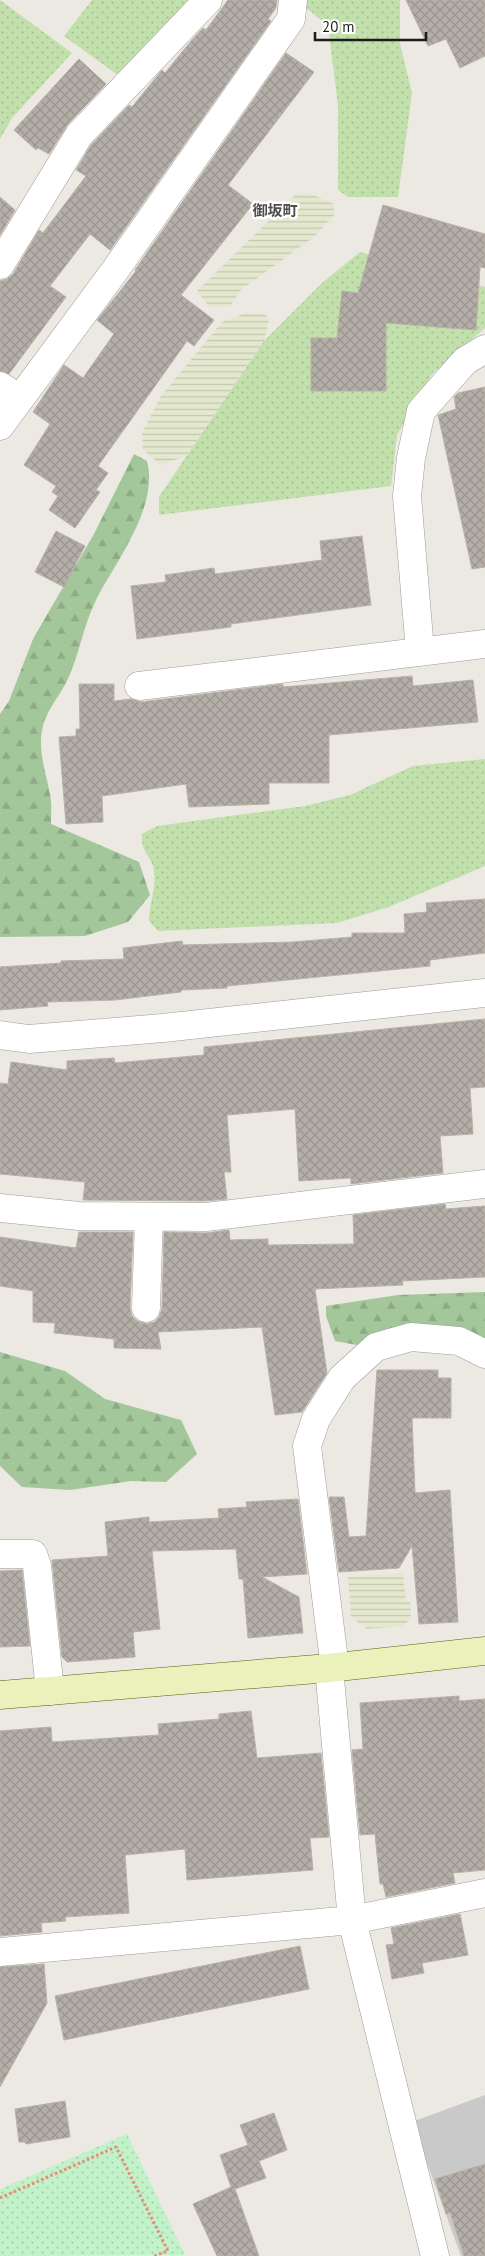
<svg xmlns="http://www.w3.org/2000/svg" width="485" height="2256" viewBox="0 0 485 2256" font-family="'PT Sans','Noto Sans JP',sans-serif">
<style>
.religious{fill:#c9c9c9}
.farmland{fill:url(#farmland-rules)}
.grass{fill:url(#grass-dots)}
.forest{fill:url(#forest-firs)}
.park{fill:url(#park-dots)}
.building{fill:url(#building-cross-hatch);stroke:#bbb1a6}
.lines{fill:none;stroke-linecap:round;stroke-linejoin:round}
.street-casing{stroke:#9c9c9c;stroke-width:29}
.secondary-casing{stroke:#536311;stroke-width:29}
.path{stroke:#e88a76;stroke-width:3;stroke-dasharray:2.5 2.5;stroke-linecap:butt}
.street{stroke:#fff;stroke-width:28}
.secondary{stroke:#eaf1ba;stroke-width:28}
.labels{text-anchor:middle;stroke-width:5;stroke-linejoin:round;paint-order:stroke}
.neighbourhood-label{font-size:15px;font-weight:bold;fill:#4e4e4e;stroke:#fff}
</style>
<defs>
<pattern id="farmland-rules" width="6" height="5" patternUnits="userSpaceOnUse" patternTransform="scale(1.25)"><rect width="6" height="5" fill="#e4e8ce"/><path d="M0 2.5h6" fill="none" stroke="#c3c6b0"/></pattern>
<pattern id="grass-dots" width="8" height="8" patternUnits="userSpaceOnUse" patternTransform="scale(1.25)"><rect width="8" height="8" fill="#c2e0ac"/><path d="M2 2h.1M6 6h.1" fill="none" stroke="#a6c093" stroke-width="1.8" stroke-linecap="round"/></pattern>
<pattern id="forest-firs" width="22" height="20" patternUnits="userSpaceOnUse" patternTransform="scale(1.25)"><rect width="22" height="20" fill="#a4c69b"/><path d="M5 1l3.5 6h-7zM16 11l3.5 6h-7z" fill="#8daa85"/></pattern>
<pattern id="park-dots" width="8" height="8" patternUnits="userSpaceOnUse" patternTransform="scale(1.25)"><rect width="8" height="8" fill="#c2f2ca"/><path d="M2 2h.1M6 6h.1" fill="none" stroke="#a6cfad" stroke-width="1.8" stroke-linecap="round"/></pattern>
<pattern id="building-cross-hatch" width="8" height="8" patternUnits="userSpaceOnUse" patternTransform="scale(1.25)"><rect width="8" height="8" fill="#b4aea8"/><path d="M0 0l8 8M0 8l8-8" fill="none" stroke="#9a9590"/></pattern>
</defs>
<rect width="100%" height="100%" fill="#ebe9e1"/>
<path class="religious" d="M 485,2095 L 485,2256 L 461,2256 L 412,2122 Z"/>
<path class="farmland" d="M 309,193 L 334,204 L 334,215 L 315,236 L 241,290 L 230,306 L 210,308 L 197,291 L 295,195 Z
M 246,313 L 265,314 L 269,320 L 264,341 L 186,456 L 161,465 L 143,450 L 142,433 L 161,396 L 222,322 Z
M 403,1573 L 406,1602 L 410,1602 L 411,1617 L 404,1626 L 367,1629 L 351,1617 L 348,1577 Z"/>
<path class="grass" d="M 0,0 L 72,53 L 12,118 L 0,139 Z
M 92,0 L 195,0 L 122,78 L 64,36 Z
M 303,0 L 400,0 L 400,44 L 412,93 L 398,197 L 348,197 L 338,190 L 338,105 L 328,26 L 303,5 Z
M 360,252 L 485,287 L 485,328 L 432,374 L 397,435 L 391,486 L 159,515 L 159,497 L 264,341 L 322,283 Z
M 485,759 L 485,866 L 389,907 L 337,923 L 158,931 L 149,921 C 149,904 158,883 153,866 C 148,852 141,852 142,834 L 157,826 L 305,806 L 350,795 L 413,766 Z"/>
<path class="forest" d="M 134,454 L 147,461 C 159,507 116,561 96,600 C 83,626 79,657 66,683 C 58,698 45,712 42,730 C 38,752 46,773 50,794 C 52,804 51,815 51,824 L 139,862 L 150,895 L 128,922 L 85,936 L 0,937 L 0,714 L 9,701 L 33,639 L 94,534 Z
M 485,1292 L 485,1340 L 405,1327 L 357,1345 L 335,1341 L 326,1316 L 326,1306 L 398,1295 Z
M 0,1352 L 65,1371 L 105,1399 L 181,1420 L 197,1454 L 166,1482 L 131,1481 L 70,1490 L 22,1487 L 0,1466 Z"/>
<path class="park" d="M 127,2134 L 185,2255 L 0,2256 L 0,2189 Z"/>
<path class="building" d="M 228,0 L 277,0 L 276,8 L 268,19 L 271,21 L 110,250 L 90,234 L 50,286 L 66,297 L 9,374 L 0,371 L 0,281 L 7,279 L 13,274 L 39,230 L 43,233 L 86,176 L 76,170 L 91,145 L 129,105 L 132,107 L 162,70 L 165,73 L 191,41 L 203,28 L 206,30 Z
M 406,0 L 485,0 L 485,56 L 460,68 L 446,39 L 428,46 Z
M 286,53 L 314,72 L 228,185 L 253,204 L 181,295 L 214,320 L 194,346 L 187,341 L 98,466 L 108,473 L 96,490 L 100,492 L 75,528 L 49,510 L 58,496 L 52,492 L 56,486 L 24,465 L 50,424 L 33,412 L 64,365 L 83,378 L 114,334 L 97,320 L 136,271 L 135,270 Z
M 79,59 L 106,84 L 68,124 L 49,154 L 38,148 L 36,150 L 14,130 Z
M 0,197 L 15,210 L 0,235 Z
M 383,205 L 485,234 L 485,268 L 480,267 L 476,330 L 386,323 L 386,391 L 311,391 L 311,338 L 337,338 L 342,291 L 358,293 Z
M 485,387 L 485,567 L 472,569 L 438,415 L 456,409 L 454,397 L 458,393 Z
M 56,531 L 85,546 L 64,587 L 35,572 Z
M 362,536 L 371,605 L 231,624 L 231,627 L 137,639 L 131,586 L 166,582 L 165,575 L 214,568 L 215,574 L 322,560 L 320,541 Z
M 412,676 L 413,686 L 473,680 L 478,722 L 329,735 L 329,783 L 269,783 L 269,804 L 189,807 L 186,784 L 102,796 L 103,822 L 66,824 L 59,737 L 76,736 L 76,729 L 80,729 L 79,684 L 114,684 L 114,701 L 131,699 L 141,702 L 283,684 L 283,687 Z
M 485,899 L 485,953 L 430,960 L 430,966 L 227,986 L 227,988 L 181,990 L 181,992 L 115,1000 L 47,1002 L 48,1006 L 0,1010 L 0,967 L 61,963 L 61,961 L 124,959 L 123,948 L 182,941 L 183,945 L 293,942 L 352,937 L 352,933 L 405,933 L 404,914 L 427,912 L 426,903 Z
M 485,1019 L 485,1087 L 470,1088 L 473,1134 L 440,1136 L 443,1173 L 351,1184 L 351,1178 L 299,1181 L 295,1109 L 227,1115 L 231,1172 L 224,1172 L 227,1199 L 205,1201 L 83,1200 L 85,1182 L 0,1174 L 0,1083 L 8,1084 L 11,1062 L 67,1070 L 67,1061 L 114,1058 L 115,1063 L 204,1055 L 204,1047 Z
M 445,1204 L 446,1209 L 485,1206 L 485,1277 L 402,1281 L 403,1285 L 315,1289 L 327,1373 L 302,1412 L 275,1415 L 262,1327 L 158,1332 L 161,1349 L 114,1348 L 114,1339 L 54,1333 L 55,1323 L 33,1322 L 33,1291 L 0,1286 L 0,1237 L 76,1248 L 79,1232 L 133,1232 L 130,1308 L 132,1316 L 137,1321 L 146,1324 L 154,1322 L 159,1317 L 162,1309 L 164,1232 L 206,1233 L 229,1230 L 230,1240 L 268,1239 L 268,1245 L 354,1244 L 353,1215 Z
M 377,1370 L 438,1370 L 438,1378 L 451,1378 L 451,1418 L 412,1418 L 415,1493 L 450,1490 L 458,1622 L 419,1624 L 412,1546 L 399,1568 L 339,1572 L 329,1497 L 344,1497 L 349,1537 L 366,1536 Z
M 298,1499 L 307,1574 L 262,1577 L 299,1597 L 303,1633 L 248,1638 L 243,1579 L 239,1579 L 236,1549 L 152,1551 L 160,1629 L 133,1632 L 135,1657 L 67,1662 L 62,1657 L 52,1560 L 108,1556 L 105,1522 L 149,1517 L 149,1522 L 219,1518 L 218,1509 L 247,1507 L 246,1502 Z
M 22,1570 L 30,1646 L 0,1647 L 0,1571 Z
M 459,1696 L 459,1701 L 485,1699 L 485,1870 L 453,1873 L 455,1883 L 386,1897 L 383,1884 L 380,1884 L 375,1834 L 360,1835 L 352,1750 L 363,1749 L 360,1703 Z
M 251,1711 L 257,1758 L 321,1753 L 329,1837 L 310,1838 L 313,1870 L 187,1880 L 185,1849 L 125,1855 L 129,1913 L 65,1917 L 66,1921 L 41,1923 L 42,1932 L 0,1936 L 0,1731 L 51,1727 L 52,1742 L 159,1735 L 158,1724 L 219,1719 L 219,1714 Z
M 460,1914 L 468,1955 L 422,1963 L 424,1973 L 392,1979 L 386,1945 L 394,1944 L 391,1928 Z
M 300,1946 L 309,1989 L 64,2040 L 55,1996 Z
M 44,1964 L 47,2003 L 0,2087 L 0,1967 Z
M 65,2101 L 70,2137 L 26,2144 L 25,2142 L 19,2142 L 15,2109 Z
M 274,2113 L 287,2150 L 259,2161 L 266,2178 L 235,2189 L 259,2256 L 217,2256 L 193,2204 L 231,2187 L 220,2155 L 248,2145 L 240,2125 Z
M 485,2164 L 485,2256 L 464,2256 L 450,2212 L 446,2214 L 435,2179 Z"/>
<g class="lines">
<defs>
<path id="street" d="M 0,265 L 79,135 L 208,0
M 0,386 L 20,399
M 0,426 L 116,269 L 291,19 L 293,0
M 420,651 L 407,496 L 411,458 L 421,411 L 465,361 L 485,349
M 139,686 L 485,644
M 0,1035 L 29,1039 L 163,1028 L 485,993
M 0,1208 L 79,1216 L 206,1217 L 485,1184
M 146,1308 L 149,1217
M 0,1554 L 33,1554 L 37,1566 L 50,1691
M 329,1668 L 352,1920 L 435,2256
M 335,1668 L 307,1446 L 316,1419 L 342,1378 L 376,1347 L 411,1337 L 459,1341 L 485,1354
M 0,1952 L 352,1920 L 485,1893"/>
<path id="secondary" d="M 0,1695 L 329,1668 L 485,1651"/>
</defs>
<use href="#street" class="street-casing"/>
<use href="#secondary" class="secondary-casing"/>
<path class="path" d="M 0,2198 L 116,2147 L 168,2251 L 154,2256"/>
<use href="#street" class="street"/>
<use href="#secondary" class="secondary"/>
</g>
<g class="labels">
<g class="neighbourhood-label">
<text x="275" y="216">御坂町</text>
</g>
</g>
<path d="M315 32v8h111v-8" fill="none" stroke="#1b1b1b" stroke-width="2.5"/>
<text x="322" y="32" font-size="15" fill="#1b1b1b" stroke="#ffffff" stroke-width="4" paint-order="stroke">20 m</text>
</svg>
